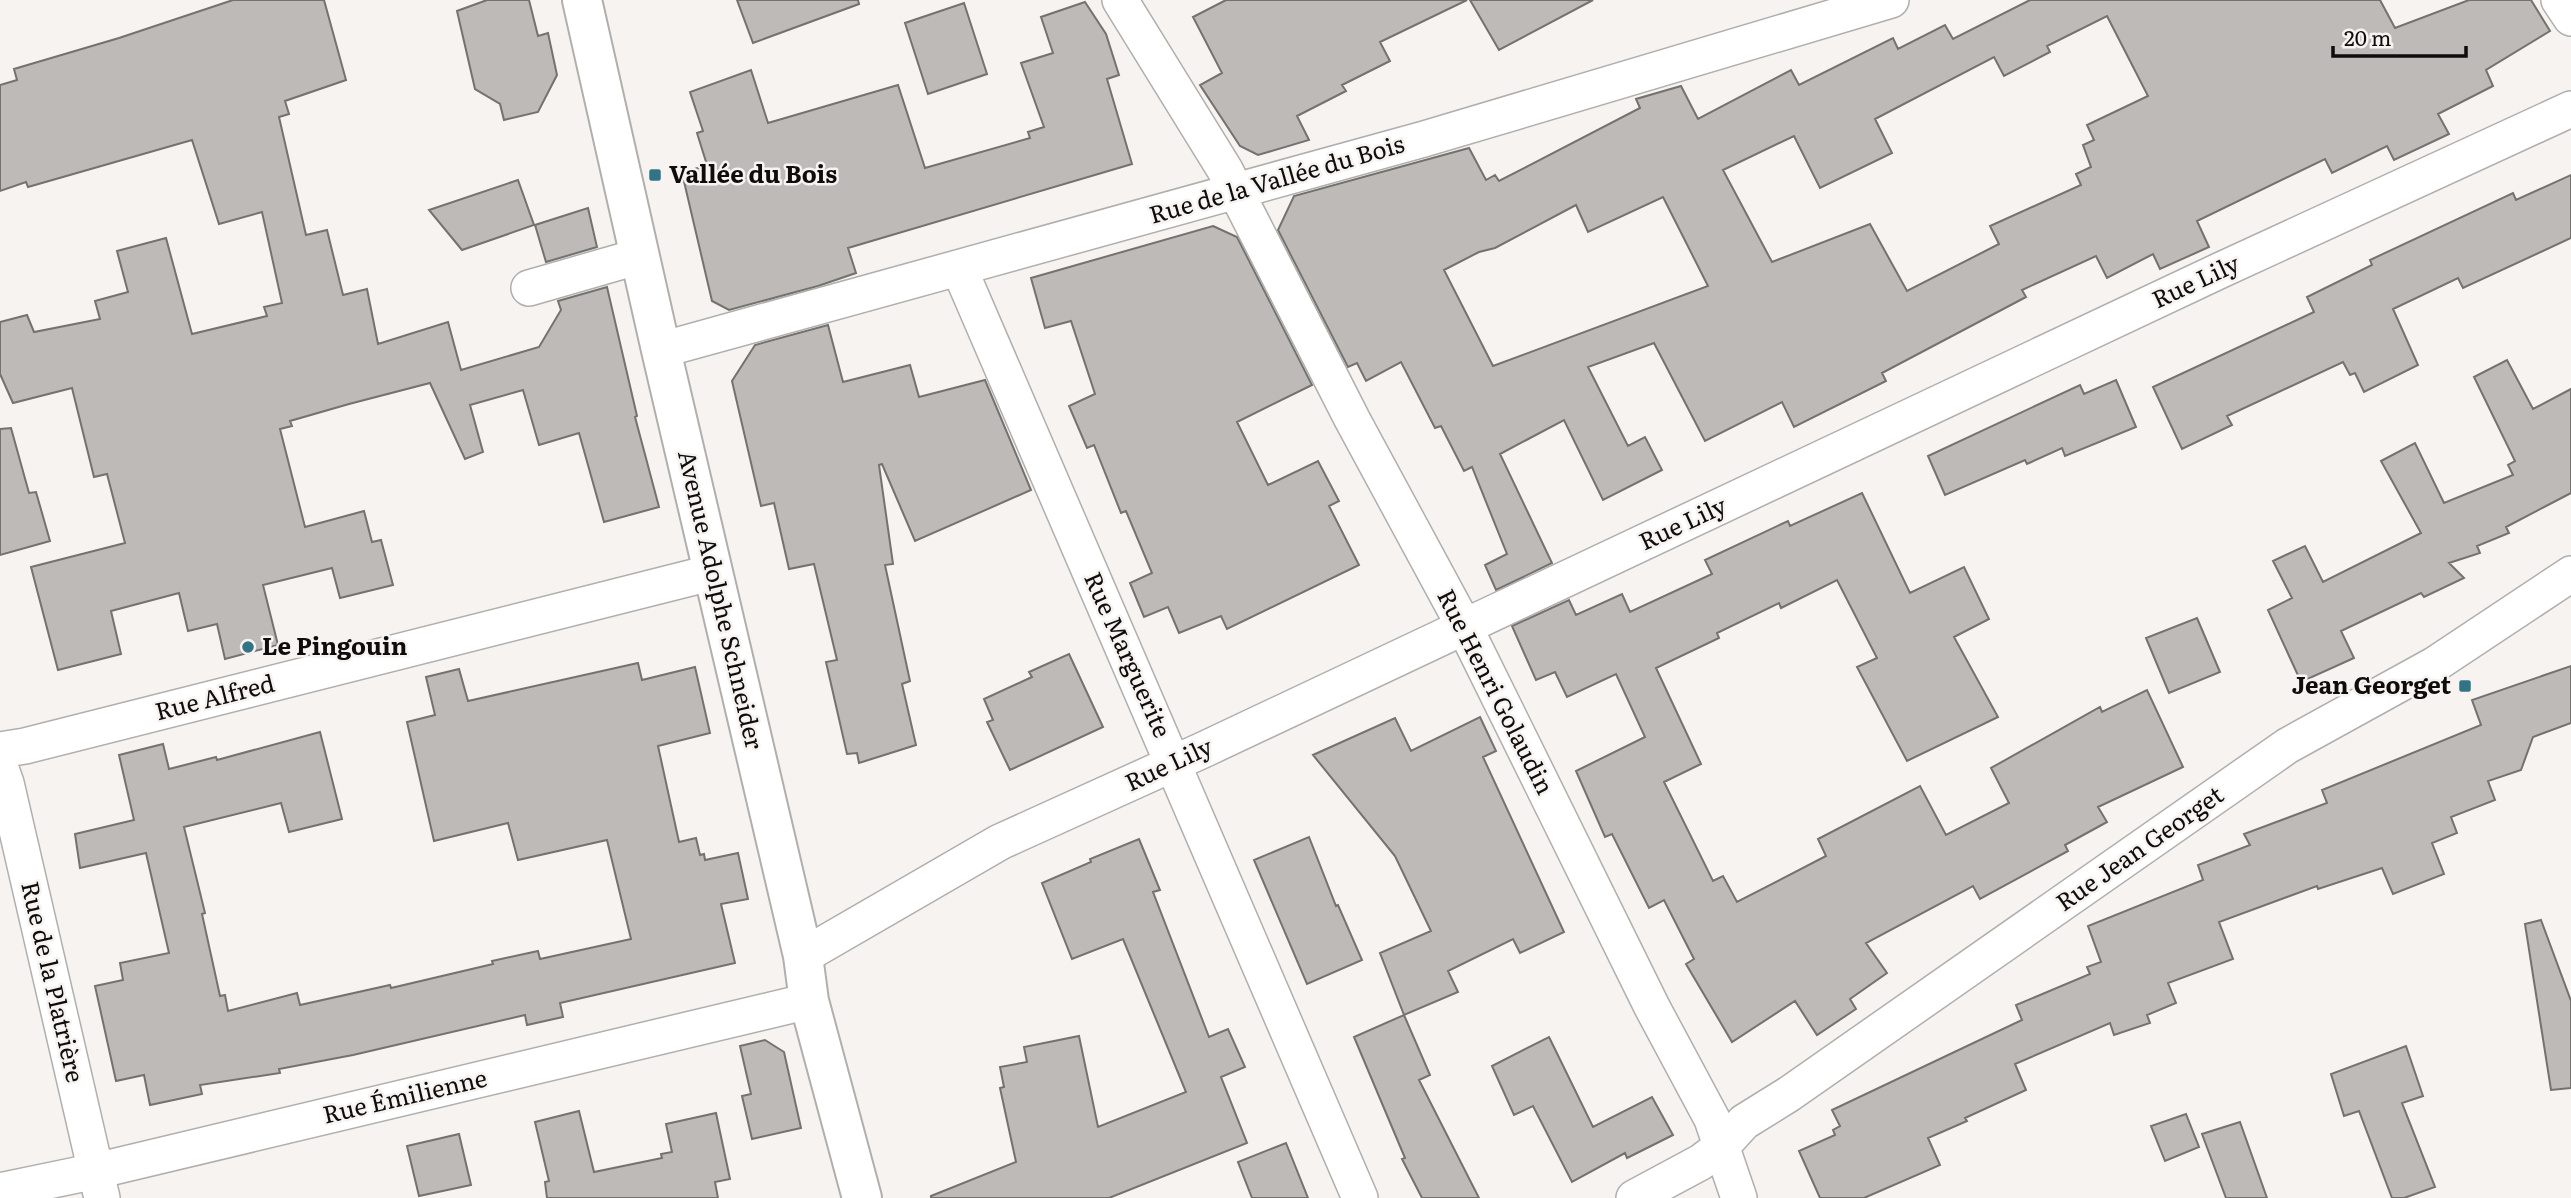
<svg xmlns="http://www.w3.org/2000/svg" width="2571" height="1198" viewBox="0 0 2571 1198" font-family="Literata,serif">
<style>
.building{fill:#bdbab7;stroke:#74726f;stroke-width:2;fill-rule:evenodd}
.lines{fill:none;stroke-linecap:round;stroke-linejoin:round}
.street-casing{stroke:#b1afac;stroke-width:38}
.secondary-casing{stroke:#b1afac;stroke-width:42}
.street{stroke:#fff;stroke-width:35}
.secondary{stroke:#fff;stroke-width:38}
.poi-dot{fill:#327486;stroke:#f6f3f0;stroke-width:2.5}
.labels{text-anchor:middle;stroke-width:5;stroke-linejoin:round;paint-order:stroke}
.poi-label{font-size:24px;font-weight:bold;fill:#0e0d0c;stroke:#f6f3f0;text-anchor:start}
.street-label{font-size:24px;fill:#0e0d0c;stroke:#f6f3f0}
</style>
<rect width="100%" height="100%" fill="#f6f3f0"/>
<path class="building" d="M 233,0 L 324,0 L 346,80 L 285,101 L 289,114 L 279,117 L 306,235 L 327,230 L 343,295 L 367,289 L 378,344 L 448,322 L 461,370 L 539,347 L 561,310 L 558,301 L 607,287 L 637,416 L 635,417 L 659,507 L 604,522 L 579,433 L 539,445 L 523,390 L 470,405 L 483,452 L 465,459 L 430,383 L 349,404 L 290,421 L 292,426 L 280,429 L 305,527 L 364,511 L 372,542 L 381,540 L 393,585 L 340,598 L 332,568 L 263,585 L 278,645 L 225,659 L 217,624 L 188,631 L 179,593 L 111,611 L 121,654 L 58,670 L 31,567 L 125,543 L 107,474 L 94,477 L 72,388 L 13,403 L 0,374 L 0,322 L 27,315 L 34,332 L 100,319 L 95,301 L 128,292 L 117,251 L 166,238 L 192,334 L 267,316 L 264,307 L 282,303 L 262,212 L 219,224 L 192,140 L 28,187 L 26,182 L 0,191 L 0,85 L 17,80 L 14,69 L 119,38 Z
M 487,0 L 529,0 L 538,36 L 548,33 L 557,75 L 538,112 L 504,120 L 500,104 L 475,89 L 457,11 Z
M 737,0 L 858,0 L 859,4 L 753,43 Z
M 1226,0 L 1467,0 L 1380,42 L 1390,61 L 1342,85 L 1346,91 L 1297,116 L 1309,140 L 1258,155 L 1240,146 L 1200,85 L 1222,73 L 1193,17 Z
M 1470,0 L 1593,0 L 1499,50 Z
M 2030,0 L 2380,0 L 2395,28 L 2469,0 L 2531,0 L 2550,31 L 2486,70 L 2493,86 L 2438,114 L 2449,134 L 2394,160 L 2387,146 L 2332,173 L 2325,159 L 2197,221 L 2209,247 L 2160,269 L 2153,254 L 2107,278 L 2096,256 L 2022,290 L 2026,297 L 1882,373 L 1886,381 L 1794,427 L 1782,402 L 1705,441 L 1654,343 L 1588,367 L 1628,446 L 1645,437 L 1662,470 L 1603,500 L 1564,420 L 1500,454 L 1552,563 L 1496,590 L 1485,565 L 1507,554 L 1472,467 L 1464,471 L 1441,426 L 1435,428 L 1401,362 L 1366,381 L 1357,363 L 1348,367 L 1278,230 L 1294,196 L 1469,148 L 1486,180 L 1495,175 L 1499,181 L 1640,108 L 1636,99 L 1681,86 L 1698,119 L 1791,70 L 1799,85 L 1893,38 L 1898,49 L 1945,25 L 1953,39 ZM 2107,16 L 2148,96 L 2087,125 L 2094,140 L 2083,145 L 2091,167 L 2076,174 L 2081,185 L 1990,226 L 1999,244 L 1907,291 L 1870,224 L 1772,262 L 1723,170 L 1794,136 L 1820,188 L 1892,153 L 1875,119 L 1994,57 L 2004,76 L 2050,52 L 2047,46 ZM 1663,197 L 1708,286 L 1493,366 L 1444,270 L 1479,252 L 1495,248 L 1576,205 L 1588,232 Z
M 1085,2 L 1106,34 L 1119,75 L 1107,79 L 1132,164 L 848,248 L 856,273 L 818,286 L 729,310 L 712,301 L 682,173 L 707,165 L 697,133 L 703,131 L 690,92 L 751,70 L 768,123 L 898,85 L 925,168 L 1030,138 L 1028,132 L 1044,127 L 1021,63 L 1053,53 L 1041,17 Z
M 964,3 L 987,74 L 928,94 L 905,23 Z
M 2571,175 L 2571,238 L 2463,288 L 2458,278 L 2393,309 L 2418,365 L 2364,392 L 2355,373 L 2350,375 L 2343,362 L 2227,416 L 2232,425 L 2182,449 L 2153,387 L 2314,312 L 2307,297 L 2372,265 L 2370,260 L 2513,193 L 2516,200 Z
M 518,180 L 534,225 L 462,250 L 429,210 Z
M 588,208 L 597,247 L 546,262 L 535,225 Z
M 1213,226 L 1237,237 L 1312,385 L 1237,422 L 1268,485 L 1318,461 L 1339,501 L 1329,506 L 1359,565 L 1227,629 L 1221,616 L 1179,633 L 1168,607 L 1144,617 L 1130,583 L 1152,573 L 1126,511 L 1121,513 L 1094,445 L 1087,448 L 1069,406 L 1095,394 L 1071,321 L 1045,328 L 1031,278 Z
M 828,325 L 843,382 L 910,365 L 919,397 L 985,380 L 1031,490 L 915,541 L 882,464 L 879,465 L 893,564 L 885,565 L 910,681 L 902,684 L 916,745 L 859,763 L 857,753 L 847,754 L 826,662 L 837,660 L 814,564 L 789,569 L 774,503 L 761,506 L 732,381 L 755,345 Z
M 2507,360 L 2533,409 L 2571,389 L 2571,493 L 2506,527 L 2509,533 L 2477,546 L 2480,553 L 2449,563 L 2464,578 L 2424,597 L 2421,593 L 2341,631 L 2354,658 L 2301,682 L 2268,610 L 2292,598 L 2273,561 L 2305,546 L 2323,582 L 2421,533 L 2381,461 L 2415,443 L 2444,503 L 2513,475 L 2508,465 L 2515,461 L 2474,377 Z
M 2116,380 L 2136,427 L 2065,456 L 2062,448 L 2027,464 L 2025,460 L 1945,495 L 1928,456 L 2080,385 L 2084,394 Z
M 11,428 L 29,493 L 36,492 L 50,541 L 0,555 L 0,429 Z
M 1862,493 L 1910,593 L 1964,567 L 1989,619 L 1954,637 L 1998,717 L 1907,761 L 1857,667 L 1877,658 L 1837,580 L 1781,608 L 1779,603 L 1717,633 L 1719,638 L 1656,668 L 1701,764 L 1664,782 L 1713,881 L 1723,876 L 1737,902 L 1826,856 L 1818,839 L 1920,786 L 1946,835 L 2009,803 L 1991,768 L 2100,707 L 2102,712 L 2147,690 L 2183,767 L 2098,807 L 2107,822 L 2065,845 L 2068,851 L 1980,899 L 1973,886 L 1866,943 L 1887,973 L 1850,999 L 1856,1009 L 1817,1035 L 1795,1001 L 1732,1042 L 1686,964 L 1694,959 L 1664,900 L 1649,908 L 1612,834 L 1605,837 L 1576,771 L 1645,737 L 1616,674 L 1567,697 L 1555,672 L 1536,680 L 1512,626 L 1569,600 L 1576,615 L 1622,594 L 1630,612 L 1712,574 L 1705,560 L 1788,521 L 1790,526 Z
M 2197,618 L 2220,672 L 2169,693 L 2146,638 Z
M 1069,654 L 1103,727 L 1010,770 L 987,722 L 993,720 L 984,699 L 1032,677 L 1029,672 Z
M 638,663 L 642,680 L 695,667 L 710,733 L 658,746 L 679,842 L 696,838 L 700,855 L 704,854 L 705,860 L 738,853 L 748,899 L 721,904 L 735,963 L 560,1003 L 563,1017 L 527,1025 L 525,1015 L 353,1055 L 279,1069 L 280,1073 L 200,1085 L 202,1094 L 150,1105 L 144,1075 L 116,1081 L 95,986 L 123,980 L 120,963 L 169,953 L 146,853 L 80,868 L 75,834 L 134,820 L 119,755 L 163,744 L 169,769 L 216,757 L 217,760 L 320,732 L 342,819 L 289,832 L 281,803 L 184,827 L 205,913 L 202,914 L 220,996 L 225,995 L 228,1011 L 297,993 L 300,1005 L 390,985 L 391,988 L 493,964 L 492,961 L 538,951 L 540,959 L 631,939 L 607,840 L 518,860 L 508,823 L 434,841 L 407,722 L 435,715 L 426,677 L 459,669 L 468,701 Z
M 2571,666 L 2571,723 L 2533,737 L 2521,770 L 2488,781 L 2495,800 L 2451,817 L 2457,833 L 2432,843 L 2444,874 L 2393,894 L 2382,868 L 2318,889 L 2317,886 L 2219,922 L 2233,959 L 2168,983 L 2176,1003 L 2147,1015 L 2150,1023 L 2114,1035 L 2110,1023 L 2015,1064 L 2026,1090 L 1965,1118 L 1967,1121 L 1928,1138 L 1940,1165 L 1864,1198 L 1820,1198 L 1799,1151 L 1835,1135 L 1833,1130 L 1840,1126 L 1832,1110 L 2022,1020 L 2016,1005 L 2090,974 L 2087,967 L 2101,962 L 2088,926 L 2203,880 L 2198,865 L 2250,845 L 2244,834 L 2327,803 L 2322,790 L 2481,725 L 2472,700 Z
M 1480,717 L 1496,751 L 1483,757 L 1564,932 L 1520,953 L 1513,939 L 1448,971 L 1458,992 L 1404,1015 L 1380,953 L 1431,931 L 1395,856 L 1313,755 L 1395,718 L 1411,751 Z
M 1309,837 L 1336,906 L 1338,905 L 1362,960 L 1307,984 L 1254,860 Z
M 1139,839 L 1160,890 L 1153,892 L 1209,1037 L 1228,1029 L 1245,1067 L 1221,1077 L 1247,1143 L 1109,1198 L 931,1198 L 931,1196 L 1016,1162 L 1000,1088 L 1004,1087 L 1000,1067 L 1027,1062 L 1024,1047 L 1079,1036 L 1098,1127 L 1186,1092 L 1123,939 L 1072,959 L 1042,883 L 1091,862 L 1090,859 Z
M 2541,920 L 2571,1001 L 2571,1088 L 2551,1090 L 2525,924 Z
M 1404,1015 L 1430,1075 L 1419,1080 L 1479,1198 L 1422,1198 L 1402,1159 L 1405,1158 L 1354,1037 Z
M 1549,1037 L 1593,1127 L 1652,1097 L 1673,1135 L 1627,1158 L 1625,1153 L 1572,1182 L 1533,1106 L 1514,1115 L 1492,1066 Z
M 765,1040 L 784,1052 L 801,1128 L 752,1139 L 742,1096 L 751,1094 L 740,1046 Z
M 2406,1046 L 2423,1096 L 2402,1103 L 2435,1187 L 2404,1198 L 2392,1198 L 2359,1111 L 2344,1116 L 2331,1074 Z
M 579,1111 L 594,1172 L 662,1158 L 661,1154 L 672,1152 L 666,1124 L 716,1113 L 730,1179 L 715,1182 L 718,1198 L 547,1198 L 545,1182 L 549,1181 L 535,1122 Z
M 2186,1114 L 2199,1147 L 2165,1161 L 2151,1126 Z
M 2240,1122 L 2267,1198 L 2226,1198 L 2202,1134 Z
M 459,1134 L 471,1185 L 419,1196 L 407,1146 Z
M 1286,1143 L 1308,1198 L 1252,1198 L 1238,1162 Z"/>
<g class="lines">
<defs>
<path id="street" d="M 1120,0 L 1225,170 L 1352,419 L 1464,626 L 1652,1007 L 1712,1119 L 1739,1198
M 2559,0 L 2571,18
M 959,268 L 1360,1198
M 529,288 L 640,256
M 661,350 L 1424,139 L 1891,0
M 0,750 L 25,746 L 714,572
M 0,766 L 6,783 L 102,1198
M 803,956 L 1000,842 L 1203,750 L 2221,270 L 2571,109
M 0,1191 L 96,1171 L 809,1001
M 1634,1198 L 1701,1162 L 1723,1145 L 1744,1122 L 1789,1094 L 2287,746 L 2434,665 L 2571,574"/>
<path id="secondary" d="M 582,0 L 661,350 L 803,956 L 809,1001 L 862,1198"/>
</defs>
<use href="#street" class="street-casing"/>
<use href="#secondary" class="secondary-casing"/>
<use href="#street" class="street"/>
<use href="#secondary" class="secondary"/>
</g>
<g class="poi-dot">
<rect x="648" y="168" width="14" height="14" rx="3.5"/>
<circle cx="248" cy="647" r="7"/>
<rect x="2458" y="679" width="14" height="14" rx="3.5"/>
</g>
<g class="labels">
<g class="poi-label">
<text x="669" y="183">Vallée du Bois</text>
<text x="262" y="655">Le Pingouin</text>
<text x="2451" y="694" text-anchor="end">Jean Georget</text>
</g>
<g class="street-label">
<text transform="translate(1277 180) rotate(-16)" y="8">Rue de la Vallée du Bois</text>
<text transform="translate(2196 282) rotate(-25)" y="8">Rue Lily</text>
<text transform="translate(1683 524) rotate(-25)" y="8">Rue Lily</text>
<text transform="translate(720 600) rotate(77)" y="8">Avenue Adolphe Schneider</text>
<text transform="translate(1127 655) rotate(66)" y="8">Rue Marguerite</text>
<text transform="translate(1495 692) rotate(63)" y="8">Rue Henri Golaudin</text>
<text transform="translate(215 698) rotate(-14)" y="8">Rue Alfred</text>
<text transform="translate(1169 765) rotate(-25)" y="8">Rue Lily</text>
<text transform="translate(2140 849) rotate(-35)" y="8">Rue Jean Georget</text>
<text transform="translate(52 982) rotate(77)" y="8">Rue de la Platrière</text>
<text transform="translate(405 1097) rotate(-13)" y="8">Rue Émilienne</text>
</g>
</g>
<path d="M2333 46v10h133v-10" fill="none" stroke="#0e0d0c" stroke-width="3.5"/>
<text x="2344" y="46" font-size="21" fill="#0e0d0c" stroke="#f6f3f0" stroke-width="5" paint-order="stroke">20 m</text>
</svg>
